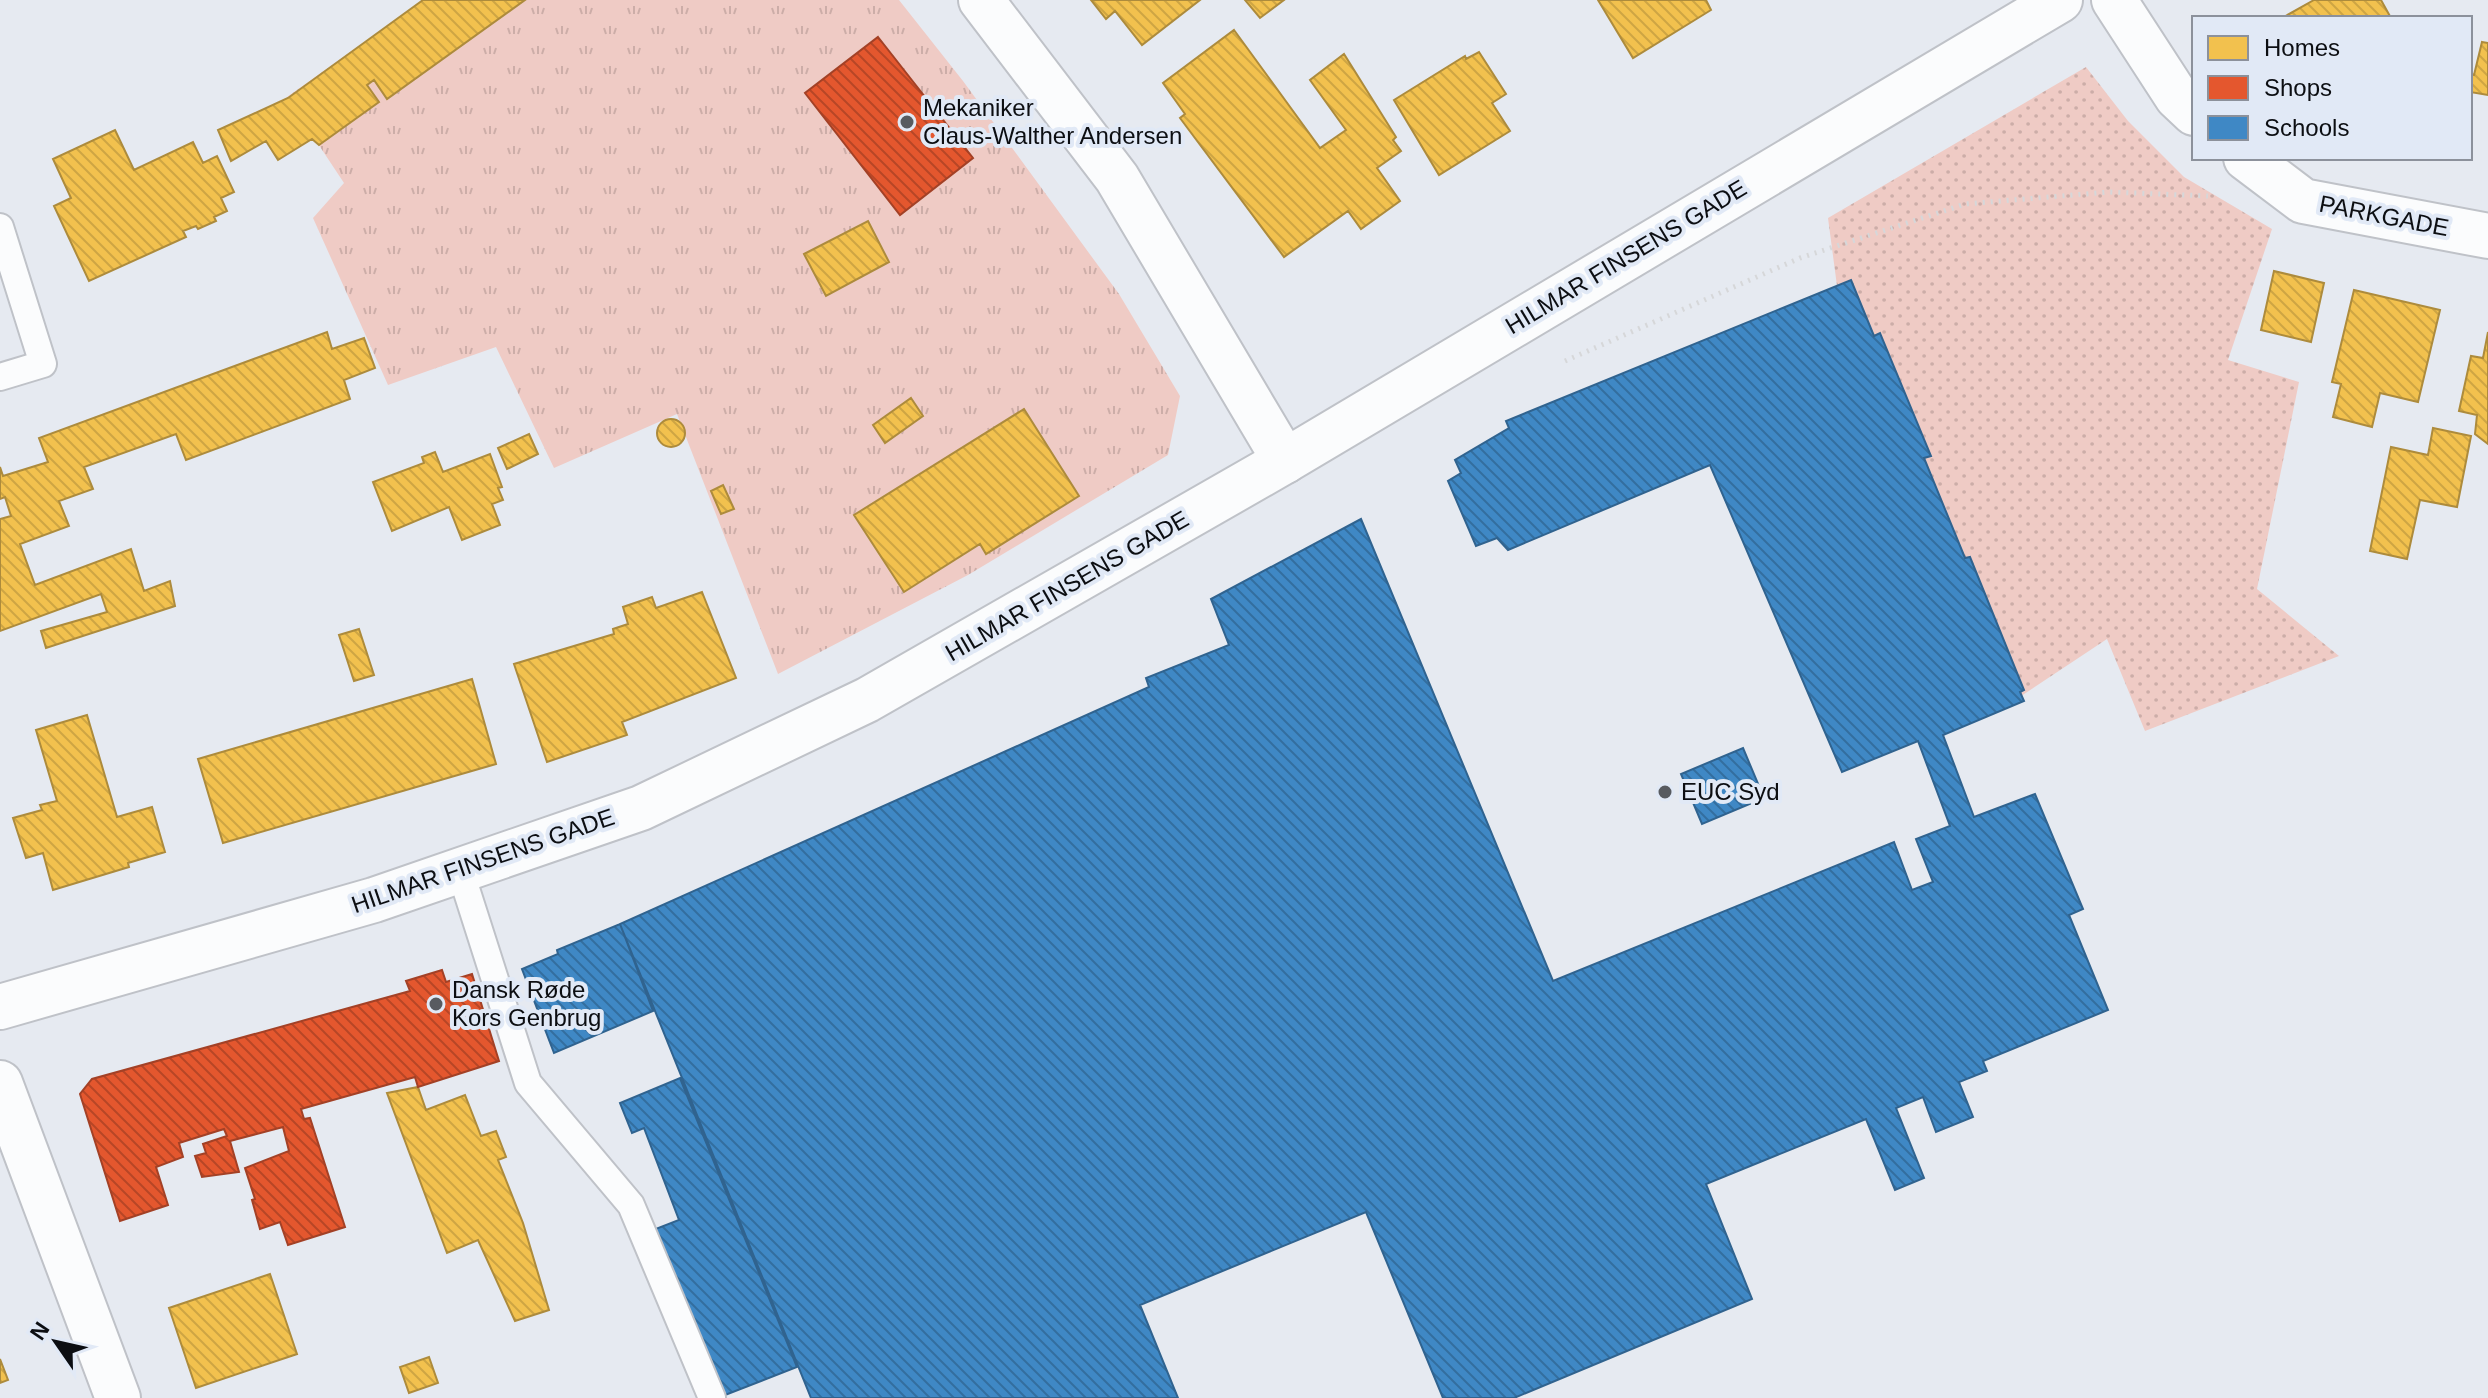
<svg xmlns="http://www.w3.org/2000/svg" width="2488" height="1398" viewBox="0 0 2488 1398" font-family="Arial,sans-serif">
<style>
.grass{fill:url(#grass-tufts)}
.park{fill:url(#park-dots)}
.homes{fill:url(#homes-back-hatch);stroke:#ad8b3c;stroke-width:2}
.shops{fill:url(#shops-back-hatch);stroke:#a34126;stroke-width:2}
.schools{fill:url(#schools-back-hatch);stroke:#30638f;stroke-width:2}
.lines{fill:none;stroke-linecap:round;stroke-linejoin:round}
.lane-casing{stroke:#bfc2c8;stroke-width:30}
.street-casing{stroke:#bfc2c8;stroke-width:48}
.secondary-casing{stroke:#bfc2c8;stroke-width:48}
.path{stroke:#d6d7d9;stroke-width:5;stroke-dasharray:2 6;stroke-linecap:butt}
.lane{stroke:#fbfcfd;stroke-width:26}
.street{stroke:#fbfcfd;stroke-width:44}
.secondary{stroke:#fbfcfd;stroke-width:44}
.poi-dot{fill:#585b60;stroke:#e1e9f6;stroke-width:3}
.labels{text-anchor:middle;stroke-width:8;stroke-linejoin:round;paint-order:stroke}
.poi-label{font-size:24px;fill:#0c0e12;stroke:#e1e9f6;text-anchor:start}
.street-label{font-size:24px;fill:#0c0e12;stroke:#e1e9f6}
</style>
<defs>
<pattern id="grass-tufts" width="24" height="20" patternUnits="userSpaceOnUse" patternTransform="scale(2)"><rect width="24" height="20" fill="#efcbc5"/><path d="M3 7l-1-3M5 7V3M7 7l1-3M15 17l-1-3M17 17v-4M19 17l1-3" fill="none" stroke="#ccada8"/></pattern>
<pattern id="park-dots" width="8" height="8" patternUnits="userSpaceOnUse" patternTransform="scale(2)"><rect width="8" height="8" fill="#efcbc5"/><path d="M2 2h.1M6 6h.1" fill="none" stroke="#ccada8" stroke-width="1.8" stroke-linecap="round"/></pattern>
<pattern id="homes-back-hatch" width="6" height="6" patternUnits="userSpaceOnUse" patternTransform="scale(2)"><rect width="6" height="6" fill="#f2c14e"/><path d="M-1 5l2 2M0 0l6 6M5-1l2 2" fill="none" stroke="#cea543"/></pattern>
<pattern id="shops-back-hatch" width="6" height="6" patternUnits="userSpaceOnUse" patternTransform="scale(2)"><rect width="6" height="6" fill="#e4572e"/><path d="M-1 5l2 2M0 0l6 6M5-1l2 2" fill="none" stroke="#b74626"/></pattern>
<pattern id="schools-back-hatch" width="6" height="6" patternUnits="userSpaceOnUse" patternTransform="scale(2)"><rect width="6" height="6" fill="#3f88c5"/><path d="M-1 5l2 2M0 0l6 6M5-1l2 2" fill="none" stroke="#336e9f"/></pattern>
</defs>
<rect width="100%" height="100%" fill="#e6eaf1"/>
<path class="grass" d="M 424,0 L 899,0 L 963,81 L 1119,294 L 1180,396 L 1168,455 L 968,575 L 778,674 L 677,414 L 554,468 L 496,347 L 388,385 L 313,218 L 344,183 L 287,97 Z"/>
<path class="park" d="M 2086,67 L 2128,121 L 2184,177 L 2272,229 L 2228,360 L 2299,382 L 2257,589 L 2339,656 L 2145,731 L 2107,639 L 2009,704 L 1837,286 L 1828,218 Z"/>
<path class="homes" d="M 423,0 L 525,0 L 387,99 L 374,80 L 367,85 L 379,102 L 319,145 L 312,139 L 278,160 L 266,141 L 231,161 L 218,130 L 288,98 Z
M 1091,0 L 1200,0 L 1142,45 L 1115,11 L 1106,19 Z
M 1245,0 L 1284,0 L 1260,18 Z
M 1598,0 L 1706,0 L 1711,10 L 1633,58 Z
M 2314,0 L 2381,0 L 2391,18 L 2282,18 Z
M 1234,30 L 1320,148 L 1346,130 L 1310,80 L 1344,54 L 1396,137 L 1393,140 L 1401,151 L 1377,168 L 1400,201 L 1361,229 L 1348,211 L 1284,257 L 1180,118 L 1185,114 L 1163,83 Z
M 2482,42 L 2488,43 L 2488,95 L 2470,92 L 2470,74 L 2474,75 Z
M 1479,52 L 1506,94 L 1492,103 L 1510,131 L 1439,175 L 1394,100 L 1465,56 L 1466,59 Z
M 115,130 L 134,170 L 193,142 L 203,163 L 217,156 L 234,192 L 221,198 L 227,211 L 214,217 L 216,221 L 198,229 L 196,226 L 183,231 L 186,237 L 89,281 L 54,206 L 71,198 L 53,159 Z
M 868,221 L 889,262 L 826,296 L 804,254 Z
M 2274,271 L 2324,283 L 2311,342 L 2261,330 Z
M 2354,290 L 2440,310 L 2418,402 L 2380,393 L 2372,427 L 2333,417 L 2341,384 L 2332,382 Z
M 327,332 L 332,349 L 364,338 L 375,368 L 344,380 L 350,399 L 186,460 L 176,434 L 84,467 L 93,489 L 59,501 L 69,526 L 20,544 L 35,585 L 131,549 L 144,591 L 170,581 L 175,606 L 46,648 L 41,631 L 107,612 L 101,594 L 0,631 L 0,519 L 11,516 L 5,497 L 0,499 L 0,467 L 3,476 L 48,462 L 39,438 Z
M 2488,332 L 2488,444 L 2475,434 L 2477,415 L 2459,411 L 2471,356 L 2483,358 Z
M 911,398 L 923,416 L 885,443 L 873,425 Z
M 1024,409 L 1079,496 L 986,554 L 980,544 L 904,592 L 854,515 Z
M657 433a14 14 0 1 1 28 0a14 14 0 1 1-28 0Z
M 2433,428 L 2471,436 L 2457,507 L 2420,500 L 2407,559 L 2370,551 L 2391,447 L 2428,455 Z
M 529,434 L 538,454 L 507,469 L 498,448 Z
M 435,452 L 443,472 L 490,454 L 502,487 L 498,488 L 503,500 L 492,504 L 500,525 L 462,540 L 449,507 L 392,531 L 373,482 L 424,463 L 422,457 Z
M 723,485 L 734,509 L 721,514 L 711,491 Z
M 702,592 L 736,678 L 622,722 L 627,735 L 547,762 L 514,664 L 614,634 L 613,629 L 628,624 L 623,607 L 652,597 L 656,608 Z
M 359,629 L 374,675 L 354,681 L 339,635 Z
M 472,679 L 496,764 L 223,843 L 198,759 Z
M 87,715 L 117,817 L 152,807 L 165,852 L 128,863 L 129,867 L 53,890 L 43,853 L 26,858 L 13,818 L 42,810 L 40,805 L 57,801 L 36,730 Z
M 418,1087 L 426,1110 L 465,1095 L 481,1136 L 496,1131 L 506,1157 L 498,1160 L 523,1223 L 549,1310 L 515,1321 L 478,1240 L 447,1253 L 387,1093 Z
M 270,1274 L 297,1354 L 196,1388 L 169,1308 Z
M 429,1357 L 438,1383 L 409,1393 L 400,1367 Z
M 0,1359 L 8,1380 L 0,1383 Z"/>
<path class="shops" d="M 878,37 L 973,158 L 900,215 L 805,93 Z
M 442,970 L 446,982 L 472,974 L 499,1061 L 418,1087 L 415,1077 L 301,1109 L 304,1119 L 310,1118 L 345,1227 L 288,1245 L 280,1222 L 260,1229 L 252,1200 L 255,1199 L 245,1168 L 289,1151 L 283,1127 L 230,1141 L 239,1172 L 202,1177 L 195,1156 L 206,1153 L 203,1144 L 227,1136 L 224,1129 L 179,1143 L 183,1157 L 156,1167 L 168,1205 L 120,1221 L 80,1094 L 92,1079 L 410,991 L 406,981 Z"/>
<path class="schools" d="M 1851,280 L 1874,336 L 1880,333 L 1931,456 L 1924,458 L 1965,558 L 1970,557 L 2024,690 L 2020,692 L 2024,701 L 1943,735 L 1974,817 L 2035,794 L 2083,909 L 2069,915 L 2108,1010 L 1983,1061 L 1987,1071 L 1959,1082 L 1973,1117 L 1936,1132 L 1923,1097 L 1896,1108 L 1924,1178 L 1895,1190 L 1866,1119 L 1706,1184 L 1752,1299 L 1514,1398 L 1443,1398 L 1366,1212 L 1140,1305 L 1178,1398 L 811,1398 L 620,924 L 1149,687 L 1146,678 L 1229,645 L 1211,599 L 1361,519 L 1553,981 L 1894,842 L 1912,890 L 1933,882 L 1916,839 L 1950,826 L 1918,741 L 1842,772 L 1710,465 L 1508,550 L 1497,538 L 1476,546 L 1448,481 L 1461,473 L 1455,460 L 1509,428 L 1506,421 Z
M 1743,748 L 1764,798 L 1702,824 L 1681,774 Z
M 620,924 L 653,1011 L 554,1053 L 522,969 L 558,954 L 557,950 Z
M 680,1078 L 797,1367 L 720,1397 L 653,1230 L 679,1220 L 644,1128 L 632,1133 L 620,1103 Z"/>
<g class="lines">
<defs>
<path id="lane" d="M 0,227 L 43,364 L 0,377
M 460,870 L 528,1083 L 631,1205 L 712,1398"/>
<path id="street" d="M 981,0 L 1117,178 L 1285,461
M 2114,0 L 2177,97 L 2194,113
M 2246,158 L 2303,201 L 2488,236
M 0,1083 L 118,1398"/>
<path id="secondary" d="M 0,1007 L 374,900 L 641,808 L 867,700 L 1285,461 L 2060,0"/>
</defs>
<use href="#lane" class="lane-casing"/>
<use href="#street" class="street-casing"/>
<use href="#secondary" class="secondary-casing"/>
<path class="path" d="M 1565,361 L 1800,258 L 1965,204 L 2109,192 L 2208,196"/>
<use href="#lane" class="lane"/>
<use href="#street" class="street"/>
<use href="#secondary" class="secondary"/>
</g>
<g class="poi-dot">
<circle cx="907" cy="122" r="8"/>
<circle cx="1665" cy="792" r="8"/>
<circle cx="436" cy="1004" r="8"/>
</g>
<g class="labels">
<g class="poi-label">
<text x="923" y="116">Mekaniker<tspan x="923" dy="28">Claus-Walther Andersen</tspan></text>
<text x="1681" y="800">EUC Syd</text>
<text x="452" y="998">Dansk Røde<tspan x="452" dy="28">Kors Genbrug</tspan></text>
</g>
<g class="street-label">
<text transform="translate(2384 216) rotate(11)" y="8">PARKGADE</text>
<text transform="translate(1626 257) rotate(-31)" y="8">HILMAR FINSENS GADE</text>
<text transform="translate(1067 586) rotate(-30)" y="8">HILMAR FINSENS GADE</text>
<text transform="translate(483 861) rotate(-19)" y="8">HILMAR FINSENS GADE</text>
</g>
</g>
<rect x="2192" y="16" width="280" height="144" fill="#e1e9f6" stroke="#8c919b" stroke-width="2"/>
<rect x="2208" y="36" width="40" height="24" fill="#f2c14e" stroke="#8c919b" stroke-width="2"/>
<text x="2264" y="56" font-size="24" fill="#0c0e12">Homes</text>
<rect x="2208" y="76" width="40" height="24" fill="#e4572e" stroke="#8c919b" stroke-width="2"/>
<text x="2264" y="96" font-size="24" fill="#0c0e12">Shops</text>
<rect x="2208" y="116" width="40" height="24" fill="#3f88c5" stroke="#8c919b" stroke-width="2"/>
<text x="2264" y="136" font-size="24" fill="#0c0e12">Schools</text>
<g transform="translate(56 1342) rotate(304)" stroke="#e1e9f6" stroke-width="6" paint-order="stroke">
<path d="M0-6L14 30L0 20L-14 30Z" fill="#0c0e12"/>
<text y="-12" font-size="22" font-weight="bold" text-anchor="middle" fill="#0c0e12">N</text>
</g>
</svg>
